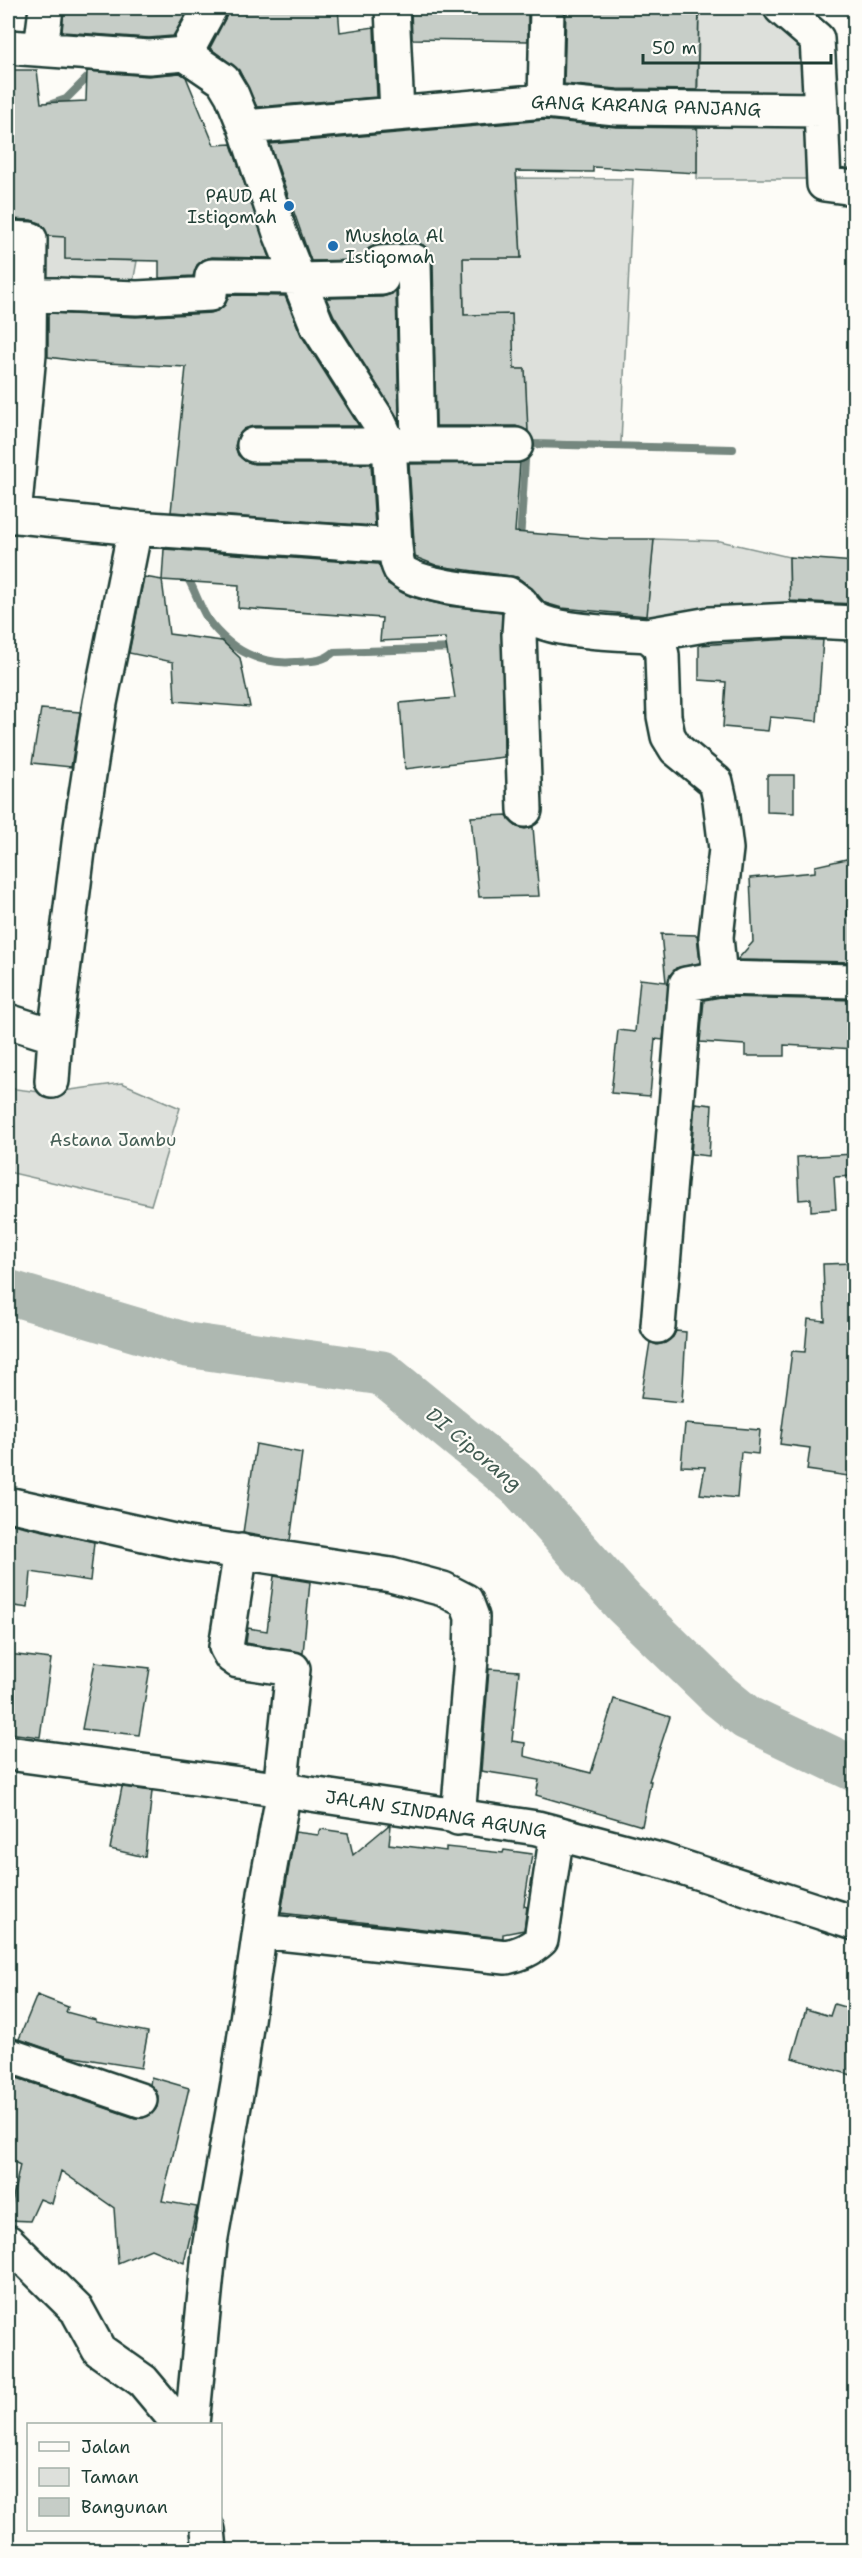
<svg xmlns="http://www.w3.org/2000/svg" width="862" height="2558" viewBox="0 0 862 2558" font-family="'Shantell Sans',sans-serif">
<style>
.green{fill:#dde0db;stroke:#7e8e88;stroke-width:1.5}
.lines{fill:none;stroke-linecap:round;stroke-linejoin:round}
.stream{stroke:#75877f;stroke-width:8}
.river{stroke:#aeb8b1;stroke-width:45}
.building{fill:#c6cdc7;stroke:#1f3d34;stroke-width:1.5}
.minor-casing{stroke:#1f3d34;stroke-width:38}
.major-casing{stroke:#1f3d34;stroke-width:38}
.minor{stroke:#fdfcf7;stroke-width:33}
.major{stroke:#fdfcf7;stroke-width:33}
.poi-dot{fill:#1f6fb2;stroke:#fdfcf7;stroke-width:2}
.labels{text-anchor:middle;stroke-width:4.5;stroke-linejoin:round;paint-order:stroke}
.street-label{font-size:18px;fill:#1f3d34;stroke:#fdfcf7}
.poi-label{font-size:18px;fill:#1f3d34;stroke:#fdfcf7;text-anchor:end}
.park-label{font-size:18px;fill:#455e55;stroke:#fdfcf7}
.water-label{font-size:20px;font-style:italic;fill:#435c53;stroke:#fdfcf7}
</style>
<rect width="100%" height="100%" fill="#fdfcf7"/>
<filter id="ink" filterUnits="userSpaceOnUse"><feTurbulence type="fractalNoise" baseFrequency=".0167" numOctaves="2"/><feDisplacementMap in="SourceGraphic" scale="12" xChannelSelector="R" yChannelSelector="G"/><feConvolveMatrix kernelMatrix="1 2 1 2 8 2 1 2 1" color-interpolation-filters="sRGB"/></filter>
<g filter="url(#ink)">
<path class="green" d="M 699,8 L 772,8 L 810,42 L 816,179 L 697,179 Z
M 517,178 L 633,179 L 621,443 L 528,441 L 525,369 L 514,369 L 512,315 L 464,315 L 463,258 L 521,258 Z
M 35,189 L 65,197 L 65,259 L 137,261 L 131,294 L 32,292 Z
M 654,539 L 720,541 L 789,557 L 790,617 L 645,630 Z
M 122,1083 L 180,1108 L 151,1205 L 8,1172 L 8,1088 L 48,1093 Z"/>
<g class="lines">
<path class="stream" d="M 46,106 L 66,99 L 102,63
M 520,542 L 526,444 L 733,449
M 186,575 C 195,589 201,612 211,624 C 233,651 261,665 295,662 C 310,661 323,662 334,652 L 455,648"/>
<path class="river" d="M 8,1292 L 187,1345 L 382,1373 L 521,1487 L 624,1603 L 720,1696 L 747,1718 L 854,1769"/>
</g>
<path class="building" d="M 64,8 L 189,8 L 173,36 L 149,38 L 62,32 Z
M 229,8 L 338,8 L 340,32 L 374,27 L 377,97 L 257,107 L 239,70 L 210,48 L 226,17 Z
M 411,8 L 528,8 L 528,41 L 412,39 Z
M 566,8 L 699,8 L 697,90 L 617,89 L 564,84 Z
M 8,70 L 37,70 L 41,103 L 86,101 L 87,71 L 148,76 L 180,73 L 186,77 L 214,145 L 231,144 L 270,258 L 212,257 L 203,260 L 197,265 L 193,276 L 159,278 L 159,261 L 65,259 L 65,237 L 48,236 L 40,223 L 31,220 L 8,219 Z
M 545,120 L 616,127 L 697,128 L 697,173 L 593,167 L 593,172 L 516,171 L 521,258 L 463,258 L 464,315 L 512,314 L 514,369 L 525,369 L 528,431 L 516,426 L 436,426 L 433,261 L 430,252 L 423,245 L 414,242 L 379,244 L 369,248 L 362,260 L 311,261 L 270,144 Z
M 8,257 L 11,257 L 10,353 L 8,353 Z
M 396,290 L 399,420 L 334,316 L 326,298 L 382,297 L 392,294 Z
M 229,295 L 285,296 L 301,335 L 359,426 L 253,426 L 244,429 L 238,436 L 235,446 L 238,455 L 245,461 L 254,464 L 371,464 L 375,526 L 171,512 L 186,367 L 86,362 L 48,357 L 48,313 L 136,317 L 211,313 L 219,310 L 225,305 Z
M 520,463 L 515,532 L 604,539 L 654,539 L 647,616 L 562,608 L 545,603 L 532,588 L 517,577 L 438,566 L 415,557 L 409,464 Z
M 164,549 L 378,564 L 388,584 L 412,597 L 447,606 L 502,612 L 504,757 L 405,769 L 400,703 L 455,698 L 445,638 L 380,641 L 382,618 L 238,608 L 239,585 L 162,580 Z
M 789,557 L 855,562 L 855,604 L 790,601 Z
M 144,577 L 162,580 L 169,634 L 222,641 L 240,658 L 250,707 L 175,701 L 173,662 L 129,653 Z
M 791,639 L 823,640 L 817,721 L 770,717 L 768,731 L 723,727 L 726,682 L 699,680 L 699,645 Z
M 41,709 L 80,712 L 71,767 L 32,763 Z
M 767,775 L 794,775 L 794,813 L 767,812 Z
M 507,815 L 509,820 L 517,827 L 525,829 L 533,827 L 539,896 L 479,897 L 471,817 Z
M 851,858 L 847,915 L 855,916 L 855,962 L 737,960 L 753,942 L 750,878 L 815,872 L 815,866 Z
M 661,934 L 697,935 L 700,963 L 676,968 L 670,975 L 663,1040 L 655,1039 L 650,1096 L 611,1093 L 618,1030 L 635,1032 L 640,979 L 666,982 Z
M 721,997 L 855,1000 L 855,1049 L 784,1045 L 784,1056 L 745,1056 L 745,1045 L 700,1042 L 704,1000 Z
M 695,1103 L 712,1105 L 709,1156 L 691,1154 Z
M 855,1154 L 855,1176 L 834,1177 L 836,1209 L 811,1211 L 811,1199 L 799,1200 L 797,1157 Z
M 855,1263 L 855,1477 L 807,1470 L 810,1448 L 780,1444 L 792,1351 L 805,1352 L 808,1319 L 825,1321 L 823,1264 Z
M 676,1331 L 686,1332 L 682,1402 L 641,1398 L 650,1342 L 657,1345 L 665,1343 L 673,1337 Z
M 685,1424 L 760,1430 L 758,1454 L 741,1452 L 737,1498 L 700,1494 L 705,1467 L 681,1466 Z
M 256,1444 L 302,1453 L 290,1541 L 243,1533 Z
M 8,1523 L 94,1542 L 90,1581 L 31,1572 L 28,1608 L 8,1605 Z
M 274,1576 L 310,1582 L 303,1653 L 246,1643 L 248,1628 L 267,1631 Z
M 8,1654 L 51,1659 L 40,1737 L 8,1733 Z
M 95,1662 L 150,1668 L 139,1735 L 82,1729 Z
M 489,1669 L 519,1671 L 512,1741 L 525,1743 L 524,1756 L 591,1773 L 614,1699 L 670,1717 L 649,1781 L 651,1781 L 642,1826 L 536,1795 L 539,1780 L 481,1771 Z
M 122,1787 L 152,1791 L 145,1857 L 110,1849 Z
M 389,1825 L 391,1825 L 389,1844 L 446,1851 L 446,1847 L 503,1853 L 504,1850 L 532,1854 L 524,1906 L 527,1907 L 524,1930 L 503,1934 L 503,1938 L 281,1913 L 295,1832 L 318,1835 L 321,1829 L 348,1833 L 353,1855 Z
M 37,1995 L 68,2007 L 66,2012 L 96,2020 L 96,2022 L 148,2032 L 141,2068 L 68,2056 L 19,2039 Z
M 834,2004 L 855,2010 L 855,2076 L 792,2058 L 806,2009 L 830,2016 Z
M 8,2075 L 135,2118 L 143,2118 L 152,2114 L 157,2107 L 158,2096 L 150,2085 L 151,2077 L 189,2088 L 162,2201 L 197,2207 L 184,2263 L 151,2249 L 118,2263 L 114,2208 L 61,2171 L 52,2204 L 40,2199 L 30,2221 L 8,2220 L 20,2165 L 8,2159 Z"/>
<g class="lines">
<defs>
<path id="minor" d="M 392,8 L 397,112
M 8,47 L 149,57 L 185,54 L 210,8
M 41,49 L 46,8
M 185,54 L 223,80 L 232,95 L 245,127 L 280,233 L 317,325 L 379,422 L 389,444 L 395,546 C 396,554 396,562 400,569 C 412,586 486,592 508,594 C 521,600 524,612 536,619 C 557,632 620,633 647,635 L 659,644 L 662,655 L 664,716 L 668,736 L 676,749 L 716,782 L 720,800 L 726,849 L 716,937 L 720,978 L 854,981
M 545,101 L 547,8
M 821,110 L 824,184 L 854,188
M 245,127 L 545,101 L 616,108 L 821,110 L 817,39 L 781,8
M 8,238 L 30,239 L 29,354 L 14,516
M 299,280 L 382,278 L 380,263 L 414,261 L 418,444
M 29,294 L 137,298 L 210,294 L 212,276 L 298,277
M 254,445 L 516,445
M 8,515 L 135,528 L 395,546
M 521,603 L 519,634 L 525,810
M 647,635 L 710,624 L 791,620 L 854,623
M 8,1021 L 55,1036
M 52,1081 L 55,1036 L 81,827 L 100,703 L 135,528
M 658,1326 L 686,984 L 720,978
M 8,1504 L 188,1544 L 391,1575 L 443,1589 L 466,1601 L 472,1617 L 471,1659 L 458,1818
M 241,1551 L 226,1647 L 231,1656 L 238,1661 L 293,1669 L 280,1790
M 260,1931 L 506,1957 C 520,1954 530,1950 541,1940 L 557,1833
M 8,2055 L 140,2100
M 8,2242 L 77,2310 L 99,2350 L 143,2381 L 179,2424
M 192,2424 L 210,2243 L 238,2083 L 265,1894 L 284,1790
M 208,2530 L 210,2550"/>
<path id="major" d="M 8,1753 L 284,1790 L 537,1828 L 663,1861 L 854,1923"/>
</defs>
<use href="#minor" class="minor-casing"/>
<use href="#major" class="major-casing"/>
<use href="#minor" class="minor"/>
<use href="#major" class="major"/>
</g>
</g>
<g class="poi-dot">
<circle cx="289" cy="206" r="6"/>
<circle cx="333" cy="246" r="6"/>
</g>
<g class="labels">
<g class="street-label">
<text transform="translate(646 106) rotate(2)" y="6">GANG KARANG PANJANG</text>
<text transform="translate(436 1814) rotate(9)" y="6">JALAN SINDANG AGUNG</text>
</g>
<g class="poi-label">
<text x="277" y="202">PAUD Al<tspan x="277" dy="21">Istiqomah</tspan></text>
<text x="345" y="242" text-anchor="start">Mushola Al<tspan x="345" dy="21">Istiqomah</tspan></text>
</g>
<g class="park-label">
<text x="113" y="1146">Astana Jambu</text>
</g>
<g class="water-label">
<text transform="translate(474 1449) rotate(40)" y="7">DI Ciporang</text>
</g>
</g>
<rect width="862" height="2558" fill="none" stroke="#fdfcf7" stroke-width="30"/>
<rect x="15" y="15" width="832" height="2528" fill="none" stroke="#1f3d34" stroke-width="2" filter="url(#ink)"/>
<rect x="27" y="2423" width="195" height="108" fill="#fdfcf7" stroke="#a4b0a9" stroke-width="1.5"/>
<rect x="39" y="2442" width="30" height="9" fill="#fdfcf7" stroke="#a4b0a9" stroke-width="1.5"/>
<text x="81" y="2453" font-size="18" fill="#1f3d34">Jalan</text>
<rect x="39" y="2468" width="30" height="18" fill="#dde0db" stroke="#a4b0a9" stroke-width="1.5"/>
<text x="81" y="2483" font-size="18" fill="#1f3d34">Taman</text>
<rect x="39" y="2498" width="30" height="18" fill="#c6cdc7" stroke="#a4b0a9" stroke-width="1.5"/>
<text x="81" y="2513" font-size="18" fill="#1f3d34">Bangunan</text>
<path d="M643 54v9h188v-9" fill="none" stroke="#1f3d34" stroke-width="3"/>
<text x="652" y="54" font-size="18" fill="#1f3d34" stroke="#fdfcf7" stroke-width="4.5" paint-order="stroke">50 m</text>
</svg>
